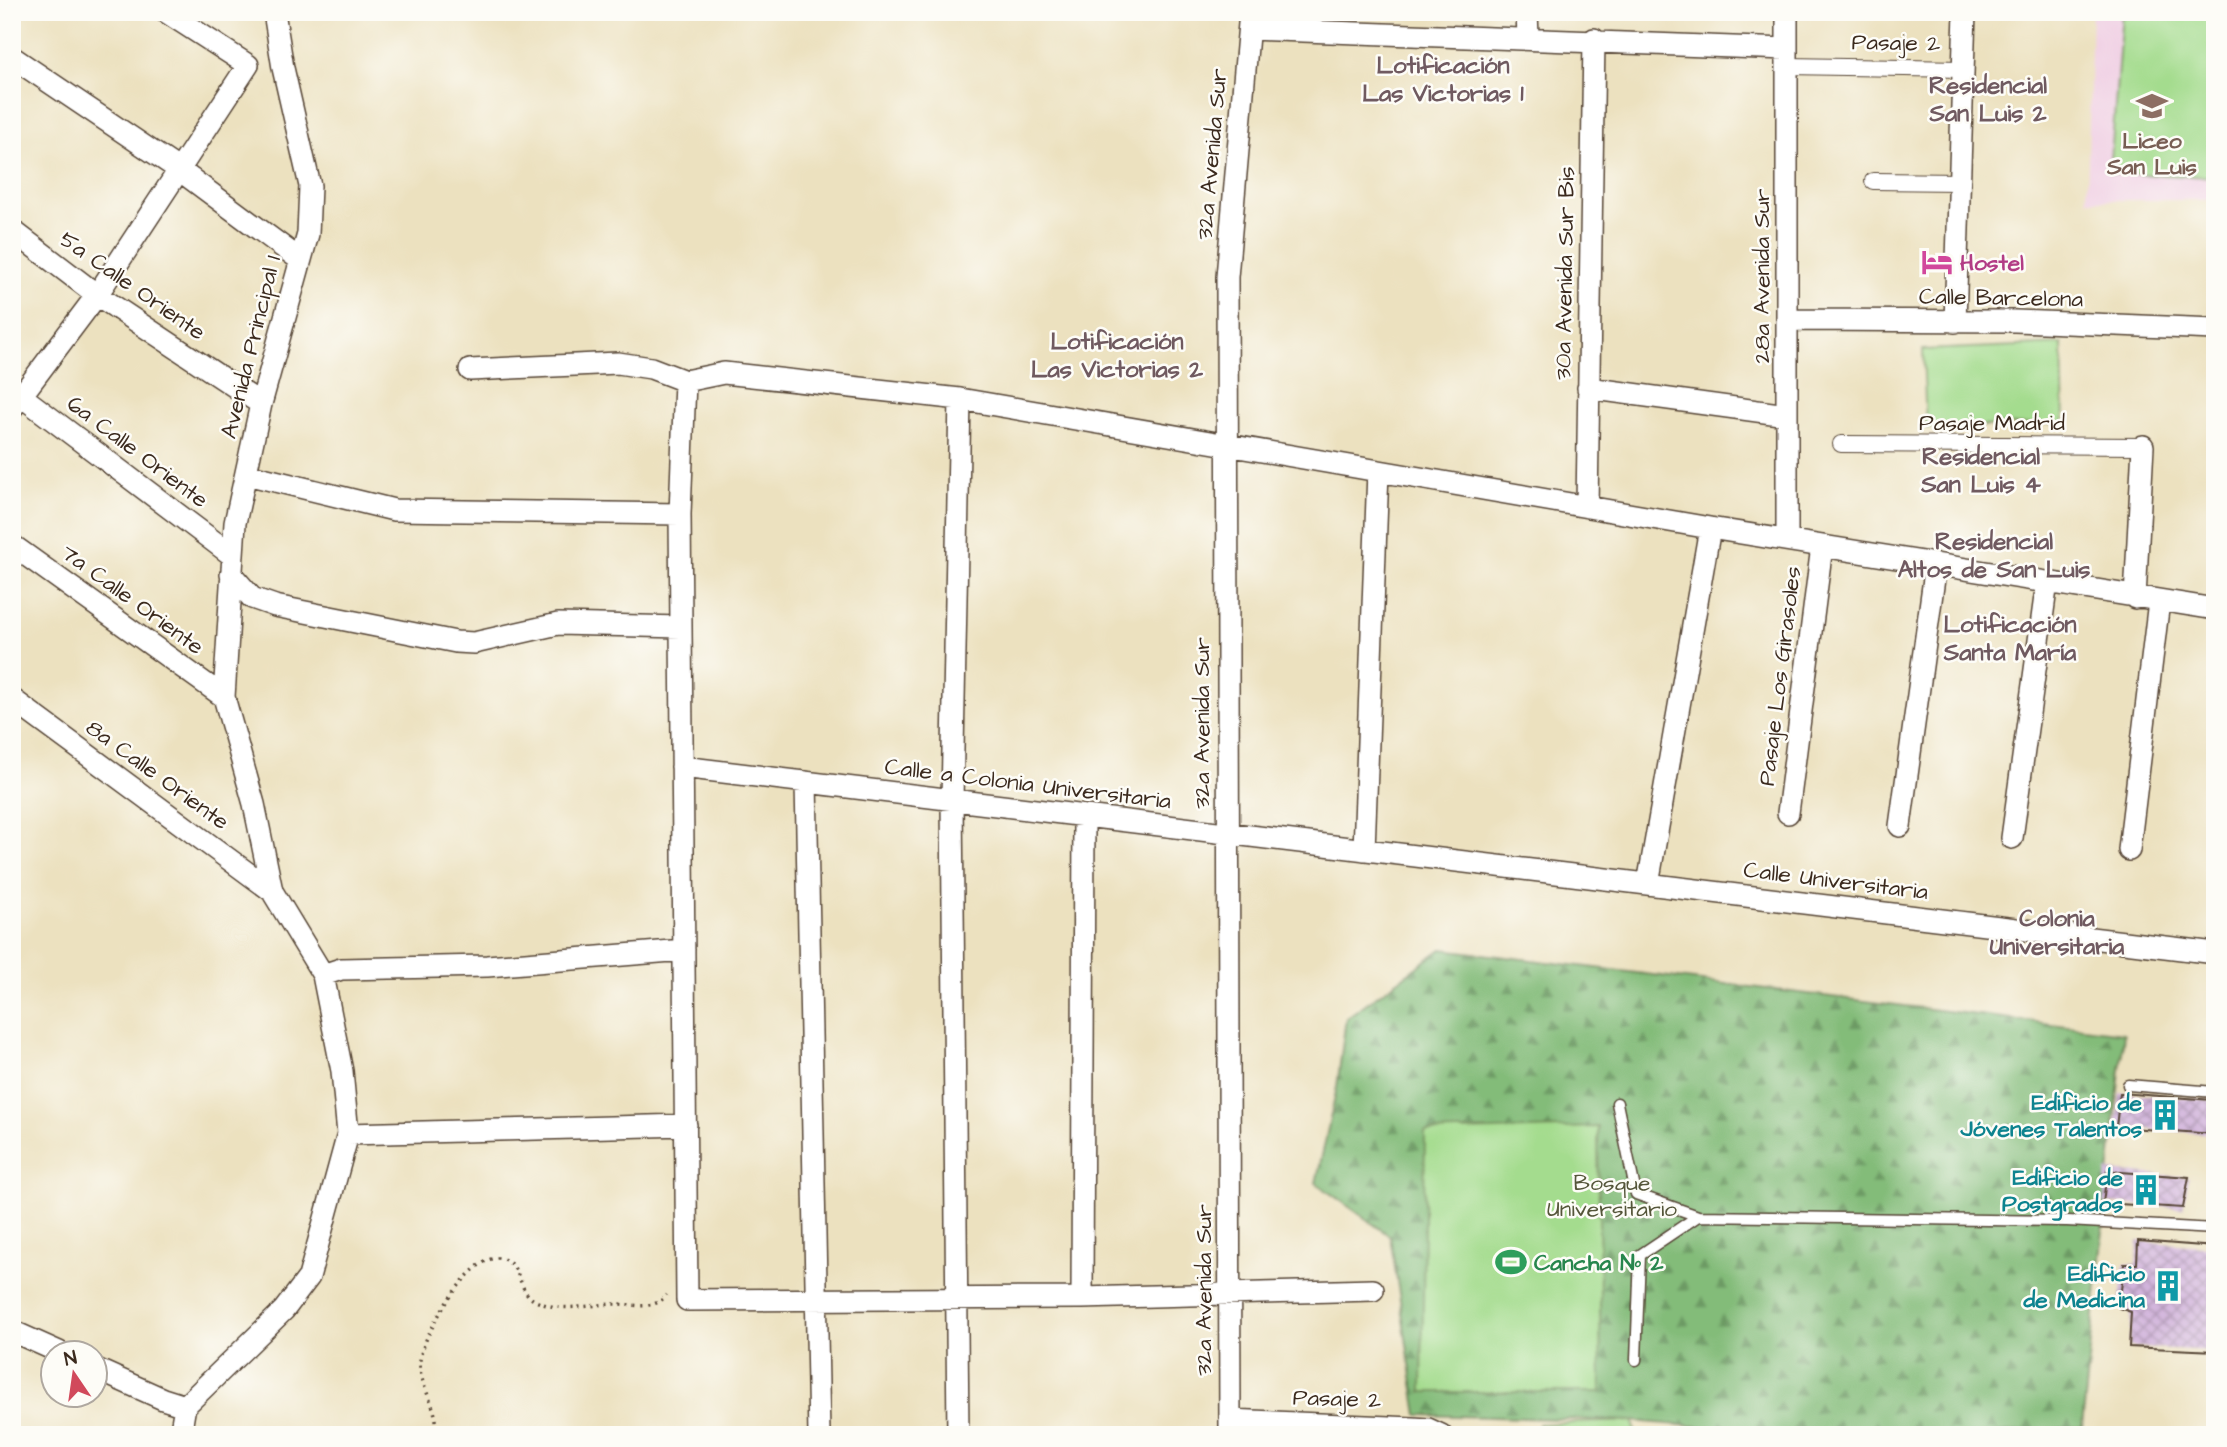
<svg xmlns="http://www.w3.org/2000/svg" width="2227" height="1447" viewBox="0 0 2227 1447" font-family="'Architects Daughter',sans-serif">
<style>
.built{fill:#f0d0e4}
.forest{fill:url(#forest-firs);stroke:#5f734c;stroke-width:2}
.pitch{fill:#a4dc8e;stroke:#708356;stroke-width:2}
.building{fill:url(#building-cross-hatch)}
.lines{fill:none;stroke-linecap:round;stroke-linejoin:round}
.service-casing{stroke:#564536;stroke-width:13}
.pedestrian-casing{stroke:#564536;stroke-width:18}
.minor-casing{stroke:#564536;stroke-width:24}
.path{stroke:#564536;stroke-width:3.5;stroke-dasharray:2 5;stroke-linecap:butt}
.service{stroke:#fff;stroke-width:10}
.pedestrian{stroke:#fff;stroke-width:16}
.minor{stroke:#fff;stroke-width:21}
.labels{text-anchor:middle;stroke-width:5;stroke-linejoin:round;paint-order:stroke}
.street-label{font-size:23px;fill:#3b2a1e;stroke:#fdfcf7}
.education-label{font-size:23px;font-weight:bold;fill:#785e54;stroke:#fdfcf7}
.hotel-label{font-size:23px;font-weight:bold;fill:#b23c85;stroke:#fdfcf7;text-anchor:start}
.culture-label{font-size:23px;font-weight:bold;fill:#0d838f;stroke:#fdfcf7;text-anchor:end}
.park-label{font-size:23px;fill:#55563a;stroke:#fdfcf7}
.leisure-label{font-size:23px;font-weight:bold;fill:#27864d;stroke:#fdfcf7;text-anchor:start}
.neighbourhood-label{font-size:24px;font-weight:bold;fill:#705a60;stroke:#fdfcf7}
</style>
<defs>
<pattern id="forest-firs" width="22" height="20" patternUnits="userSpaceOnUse" patternTransform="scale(1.75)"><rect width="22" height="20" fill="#83bc79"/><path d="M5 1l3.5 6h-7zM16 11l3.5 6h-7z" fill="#6c9963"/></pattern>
<pattern id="building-cross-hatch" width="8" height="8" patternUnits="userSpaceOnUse" patternTransform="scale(1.75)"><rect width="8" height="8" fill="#d1b3db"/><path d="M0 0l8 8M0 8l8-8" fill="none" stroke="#ab92b1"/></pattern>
</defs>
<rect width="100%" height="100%" fill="#fdfcf7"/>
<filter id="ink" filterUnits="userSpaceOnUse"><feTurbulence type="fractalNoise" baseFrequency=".0143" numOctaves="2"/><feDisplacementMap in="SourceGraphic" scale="14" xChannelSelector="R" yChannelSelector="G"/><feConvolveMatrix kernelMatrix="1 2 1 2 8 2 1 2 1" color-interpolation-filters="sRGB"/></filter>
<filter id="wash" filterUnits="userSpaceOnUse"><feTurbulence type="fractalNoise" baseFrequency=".00686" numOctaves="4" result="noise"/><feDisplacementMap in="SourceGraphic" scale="28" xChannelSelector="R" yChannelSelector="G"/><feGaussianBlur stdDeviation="1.57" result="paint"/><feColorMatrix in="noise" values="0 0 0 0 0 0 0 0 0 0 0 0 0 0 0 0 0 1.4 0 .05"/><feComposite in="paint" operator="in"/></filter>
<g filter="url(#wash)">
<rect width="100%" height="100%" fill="#ece1bf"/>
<path class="built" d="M 2092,12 L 2215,12 L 2215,200 L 2087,200 Z"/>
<path class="forest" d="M 1442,949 L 2124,1033 L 2082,1427 L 1977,1435 L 1799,1435 L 1631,1421 L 1418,1415 L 1390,1236 L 1316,1183 L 1337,1087 L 1346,1018 Z"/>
<path class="pitch" d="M 2122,12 L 2215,12 L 2215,177 L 2110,173 Z
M 2062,344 L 2064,423 L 1926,428 L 1923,350 Z
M 1598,1127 L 1601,1392 L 1422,1392 L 1425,1132 Z
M 1634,1421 L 1635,1435 L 1538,1435 L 1538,1424 Z"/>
<g id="blocks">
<path class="building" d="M 2120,1093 L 2212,1100 L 2214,1134 L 2116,1127 Z
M 2107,1171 L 2189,1177 L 2183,1208 L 2103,1203 Z
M 2138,1241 L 2215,1247 L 2215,1351 L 2129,1347 L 2131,1312 L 2119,1308 L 2124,1264 L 2137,1264 Z"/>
</g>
</g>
<g filter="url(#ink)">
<use href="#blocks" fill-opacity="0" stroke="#564536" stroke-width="2"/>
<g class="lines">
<defs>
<path id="service" d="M 2128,1085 L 2215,1092
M 1617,1103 L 1636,1194 L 1698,1216 L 2067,1221 L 2215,1229
M 1636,1360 L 1640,1255 L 1698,1216"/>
<path id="pedestrian" d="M 1787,66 L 1963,69
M 1873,181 L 1960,182
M 1841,444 L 2143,446"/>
<path id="minor" d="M 1527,12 L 1528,37
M 1249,29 L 1787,49
M 12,57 L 178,169 L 299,259
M 12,230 L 97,295 L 261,404
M 1787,320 L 2015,321 L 2215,329
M 1955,322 L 1965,12
M 470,370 L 618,363 L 651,368 L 685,381 L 724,373 L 960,399 L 1710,528 L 2215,609
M 685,381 L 680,514 L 687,1300 L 1082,1298 L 1373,1290
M 1588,388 L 1787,415
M 12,389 L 233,556
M 12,408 L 97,295 L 248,65 L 166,12
M 246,474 L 394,510 L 680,514
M 1587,507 L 1594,39
M 1787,540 L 1787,12
M 12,545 L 224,697
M 231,574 L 252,598 L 275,606 L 456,642 L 474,643 L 558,624 L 681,627
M 2135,598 L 2143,446
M 12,699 L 272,891
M 682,767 L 2215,953
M 806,782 L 819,1435
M 1788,813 L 1822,546
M 1900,826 L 1936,564
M 2012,838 L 2047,582
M 1364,850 L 1378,471
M 2129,850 L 2159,601
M 1648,884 L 1710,528
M 323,975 L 341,969 L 487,966 L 684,950
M 348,1134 L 686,1125
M 1082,1298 L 1084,816
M 12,1331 L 59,1352
M 94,1368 L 163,1399 L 185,1406
M 1230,1420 L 1413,1428 L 1428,1429 L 1441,1435
M 180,1435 L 185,1406 L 284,1310 L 309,1277 L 348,1134 L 342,1071 L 323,975 L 272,891 L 254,804 L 224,697 L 235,523 L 261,404 L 308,234 L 310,186 L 283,68 L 274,12
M 958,1435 L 952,800 L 960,399
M 1230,1435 L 1227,277 L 1250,12"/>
</defs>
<use href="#service" class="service-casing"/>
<use href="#pedestrian" class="pedestrian-casing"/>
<use href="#minor" class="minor-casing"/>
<path class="path" d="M 436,1435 C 441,1405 414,1384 421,1354 C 427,1329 477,1241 507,1261 C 523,1271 518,1294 538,1302 C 563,1313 591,1304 617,1304 C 628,1304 639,1307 649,1305 C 657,1304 662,1300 667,1295"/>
<use href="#service" class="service"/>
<use href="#pedestrian" class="pedestrian"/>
<use href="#minor" class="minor"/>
</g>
</g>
<defs>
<symbol id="school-bare" viewBox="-9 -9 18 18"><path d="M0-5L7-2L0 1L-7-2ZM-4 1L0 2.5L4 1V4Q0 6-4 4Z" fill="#8d6e63" stroke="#fdfcf7" stroke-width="2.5" paint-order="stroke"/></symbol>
<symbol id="hotel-bare" viewBox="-9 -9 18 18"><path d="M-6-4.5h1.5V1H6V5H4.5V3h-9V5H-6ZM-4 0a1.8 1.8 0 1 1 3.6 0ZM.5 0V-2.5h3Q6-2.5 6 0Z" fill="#d1479c" stroke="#fdfcf7" stroke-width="2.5" paint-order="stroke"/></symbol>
<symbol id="building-bare" viewBox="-9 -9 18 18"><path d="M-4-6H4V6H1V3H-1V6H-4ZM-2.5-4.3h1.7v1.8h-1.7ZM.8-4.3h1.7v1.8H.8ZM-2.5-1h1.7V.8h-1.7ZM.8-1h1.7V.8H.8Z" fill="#0f9aa8" stroke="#fdfcf7" stroke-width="2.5" paint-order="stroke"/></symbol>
<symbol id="stadium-bare" viewBox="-9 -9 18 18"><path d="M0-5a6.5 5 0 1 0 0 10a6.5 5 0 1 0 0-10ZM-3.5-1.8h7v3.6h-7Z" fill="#2e9e5b" stroke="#fdfcf7" stroke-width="2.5" paint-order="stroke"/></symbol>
</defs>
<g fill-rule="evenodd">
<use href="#school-bare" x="2130" y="84" width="44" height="44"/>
<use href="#hotel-bare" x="1915" y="240" width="44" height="44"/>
<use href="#building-bare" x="2143" y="1093" width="44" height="44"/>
<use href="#building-bare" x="2124" y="1168" width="44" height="44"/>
<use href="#stadium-bare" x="1489" y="1240" width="44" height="44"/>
<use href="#building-bare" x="2146" y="1264" width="44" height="44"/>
</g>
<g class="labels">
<g class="street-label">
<text transform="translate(1896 42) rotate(1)" y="8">Pasaje 2</text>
<text transform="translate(1211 154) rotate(-85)" y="8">32a Avenida Sur</text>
<text transform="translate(1564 273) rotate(-89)" y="8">30a Avenida Sur Bis</text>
<text transform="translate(1761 276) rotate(-90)" y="8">28a Avenida Sur</text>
<text transform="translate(133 285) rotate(35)" y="8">5a Calle Oriente</text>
<text transform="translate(2001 297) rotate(1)" y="8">Calle Barcelona</text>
<text transform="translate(250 347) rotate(-76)" y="8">Avenida Principal 1</text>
<text x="1992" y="430">Pasaje Madrid</text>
<text transform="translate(138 451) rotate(37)" y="8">6a Calle Oriente</text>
<text transform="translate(133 599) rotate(36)" y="8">7a Calle Oriente</text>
<text transform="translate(1779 676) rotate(-83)" y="8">Pasaje Los Girasoles</text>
<text transform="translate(1201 723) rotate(-90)" y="8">32a Avenida Sur</text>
<text transform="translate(158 774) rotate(36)" y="8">8a Calle Oriente</text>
<text transform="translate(1028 783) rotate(7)" y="8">Calle a Colonia Universitaria</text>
<text transform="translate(1836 880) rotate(7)" y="8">Calle Universitaria</text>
<text transform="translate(1203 1290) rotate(-90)" y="8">32a Avenida Sur</text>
<text transform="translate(1337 1398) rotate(2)" y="8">Pasaje 2</text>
</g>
<g class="education-label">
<text x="2152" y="148">Liceo<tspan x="2152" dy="26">San Luis</tspan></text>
</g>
<g class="hotel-label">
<text x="1960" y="270">Hostel</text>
</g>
<g class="culture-label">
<text x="2142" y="1110">Edificio de<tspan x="2142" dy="26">Jóvenes Talentos</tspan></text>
<text x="2123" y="1185">Edificio de<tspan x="2123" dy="26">Postgrados</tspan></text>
<text x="2145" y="1281">Edificio<tspan x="2145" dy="26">de Medicina</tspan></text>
</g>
<g class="park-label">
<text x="1612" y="1190">Bosque<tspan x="1612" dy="26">Universitario</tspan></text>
</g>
<g class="leisure-label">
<text x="1534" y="1270">Cancha Nº 2</text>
</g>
<g class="neighbourhood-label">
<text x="1443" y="73">Lotificación<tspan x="1443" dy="28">Las Victorias 1</tspan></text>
<text x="1988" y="93">Residencial<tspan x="1988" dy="28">San Luis 2</tspan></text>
<text x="1117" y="349">Lotificación<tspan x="1117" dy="28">Las Victorias 2</tspan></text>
<text x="1981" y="464">Residencial<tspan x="1981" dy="28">San Luis 4</tspan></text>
<text x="1994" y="549">Residencial<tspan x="1994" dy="28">Altos de San Luis</tspan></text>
<text x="2010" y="632">Lotificación<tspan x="2010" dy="28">Santa María</tspan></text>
<text x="2057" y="926">Colonia<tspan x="2057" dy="28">Universitaria</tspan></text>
</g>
</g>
<rect width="2227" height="1447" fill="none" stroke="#fdfcf7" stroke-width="42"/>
<g transform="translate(74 1374) rotate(347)"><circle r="33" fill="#fdfcf7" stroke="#afa8a0" stroke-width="2"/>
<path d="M0-5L12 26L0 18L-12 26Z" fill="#d1495b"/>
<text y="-10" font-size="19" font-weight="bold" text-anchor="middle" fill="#3b2a1e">N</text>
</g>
</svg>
